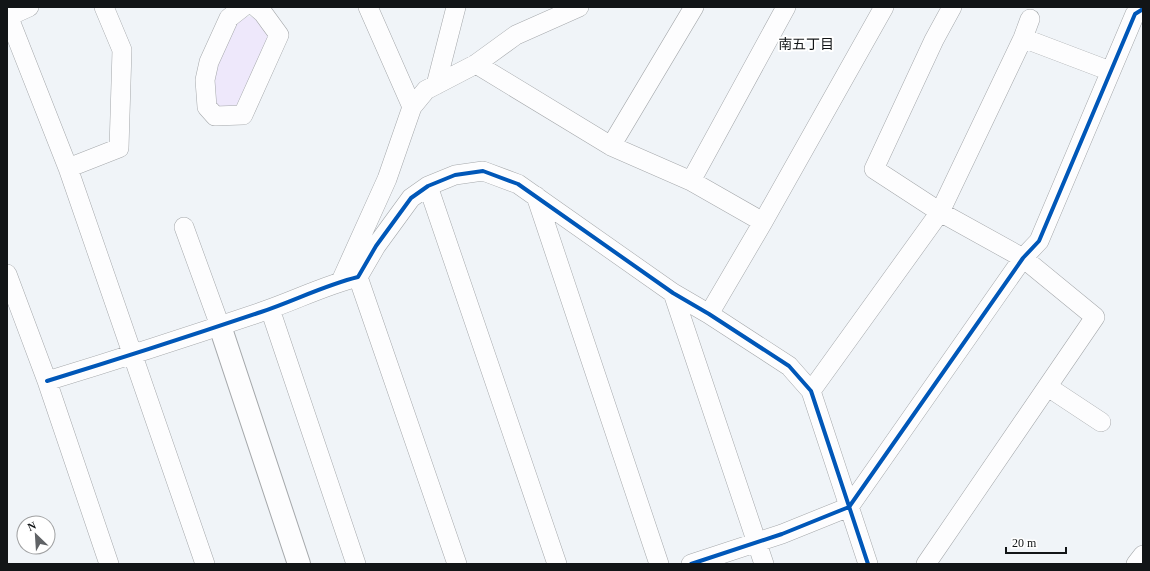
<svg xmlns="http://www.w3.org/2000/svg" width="1150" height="571" viewBox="0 0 1150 571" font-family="'Times New Roman','Noto Sans JP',serif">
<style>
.park{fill:#eee8fb}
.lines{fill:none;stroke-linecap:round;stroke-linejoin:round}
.minor-casing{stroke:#a5a8ab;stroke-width:20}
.tertiary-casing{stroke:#a5a8ab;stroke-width:24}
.minor{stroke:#fdfdfe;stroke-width:19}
.tertiary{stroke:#fdfdfe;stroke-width:22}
.cycleway-casing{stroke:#fff;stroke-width:6}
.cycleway{stroke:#0057b8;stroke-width:4}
.labels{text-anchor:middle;stroke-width:4;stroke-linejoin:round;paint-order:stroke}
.neighbourhood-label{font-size:14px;fill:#121517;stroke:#fff}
</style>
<rect width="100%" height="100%" fill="#f0f4f8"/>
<path class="park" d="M 243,16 L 257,17 L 273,40 L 238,107 L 223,109 L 212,101 L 212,63 L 231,23 Z"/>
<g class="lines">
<defs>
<path id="minor" d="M 243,7 L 229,18 L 209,62 L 205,80 L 207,107 L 215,116 L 243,115 L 279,35 L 263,13 L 256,7
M 368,7 L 412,107
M 952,7 L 934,40 L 874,169 L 940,212 L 1023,38 L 1030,19
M 7,13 L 68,168 L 205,564
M 7,17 L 29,7
M 1023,38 L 1110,71
M 476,64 L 611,146 L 691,181 L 763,222
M 436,85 L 456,7
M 611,146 L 694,7
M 68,168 L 119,148 L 122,50 L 104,7
M 691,181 L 786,7
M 428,186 L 557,564
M 536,196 L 659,564
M 184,227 L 220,326
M 7,274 L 47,381 L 109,564
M 358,277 L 457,564
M 341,281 L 387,179 L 412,107 L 426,90 L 476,64 L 516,35 L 579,7
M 673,293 L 764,564
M 270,309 L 356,564
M 709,314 L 763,222 L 884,7
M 47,381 C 119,359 190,336 261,312 C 294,301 325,285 358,277 L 376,246 L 411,198 L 428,186 L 455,175 L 483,171 L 518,184 L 673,293 L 709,314 L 789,366 L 811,391 L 868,564
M 1048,387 L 1101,422
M 811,391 L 940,212 L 1023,258 L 1095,317 L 926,564
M 691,564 L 782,534 L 849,507 L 1023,258 L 1039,241 L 1135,14 L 1143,9
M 1136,564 L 1143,555"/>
<path id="tertiary" d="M 220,326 L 299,564"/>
</defs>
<use href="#minor" class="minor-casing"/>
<use href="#tertiary" class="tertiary-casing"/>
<use href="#minor" class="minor"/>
<use href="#tertiary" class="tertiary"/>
<defs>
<path id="cycleway" d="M 47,381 C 119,359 190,336 261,312 C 294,301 325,285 358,277 L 376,246 L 411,198 L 428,186 L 455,175 L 483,171 L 518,184 L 673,293 L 709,314 L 789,366 L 811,391 L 868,564
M 691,564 L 782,534 L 849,507 L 1023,258 L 1039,241 L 1135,14 L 1143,9"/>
</defs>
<use href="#cycleway" class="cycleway-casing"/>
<use href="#cycleway" class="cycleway"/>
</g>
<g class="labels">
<g class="neighbourhood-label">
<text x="806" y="49">南五丁目</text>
</g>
</g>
<rect width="1150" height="571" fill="none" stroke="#121517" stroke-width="16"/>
<g transform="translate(36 535) rotate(335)"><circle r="19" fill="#ffffff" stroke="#a0a1a2"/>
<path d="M0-3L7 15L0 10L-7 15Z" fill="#606366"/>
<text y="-6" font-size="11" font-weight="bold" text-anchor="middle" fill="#121517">N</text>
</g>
<path d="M1006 547v6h60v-6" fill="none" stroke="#121517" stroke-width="2"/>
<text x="1012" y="547" font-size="12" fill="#121517" stroke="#ffffff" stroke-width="3" paint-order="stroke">20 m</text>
</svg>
